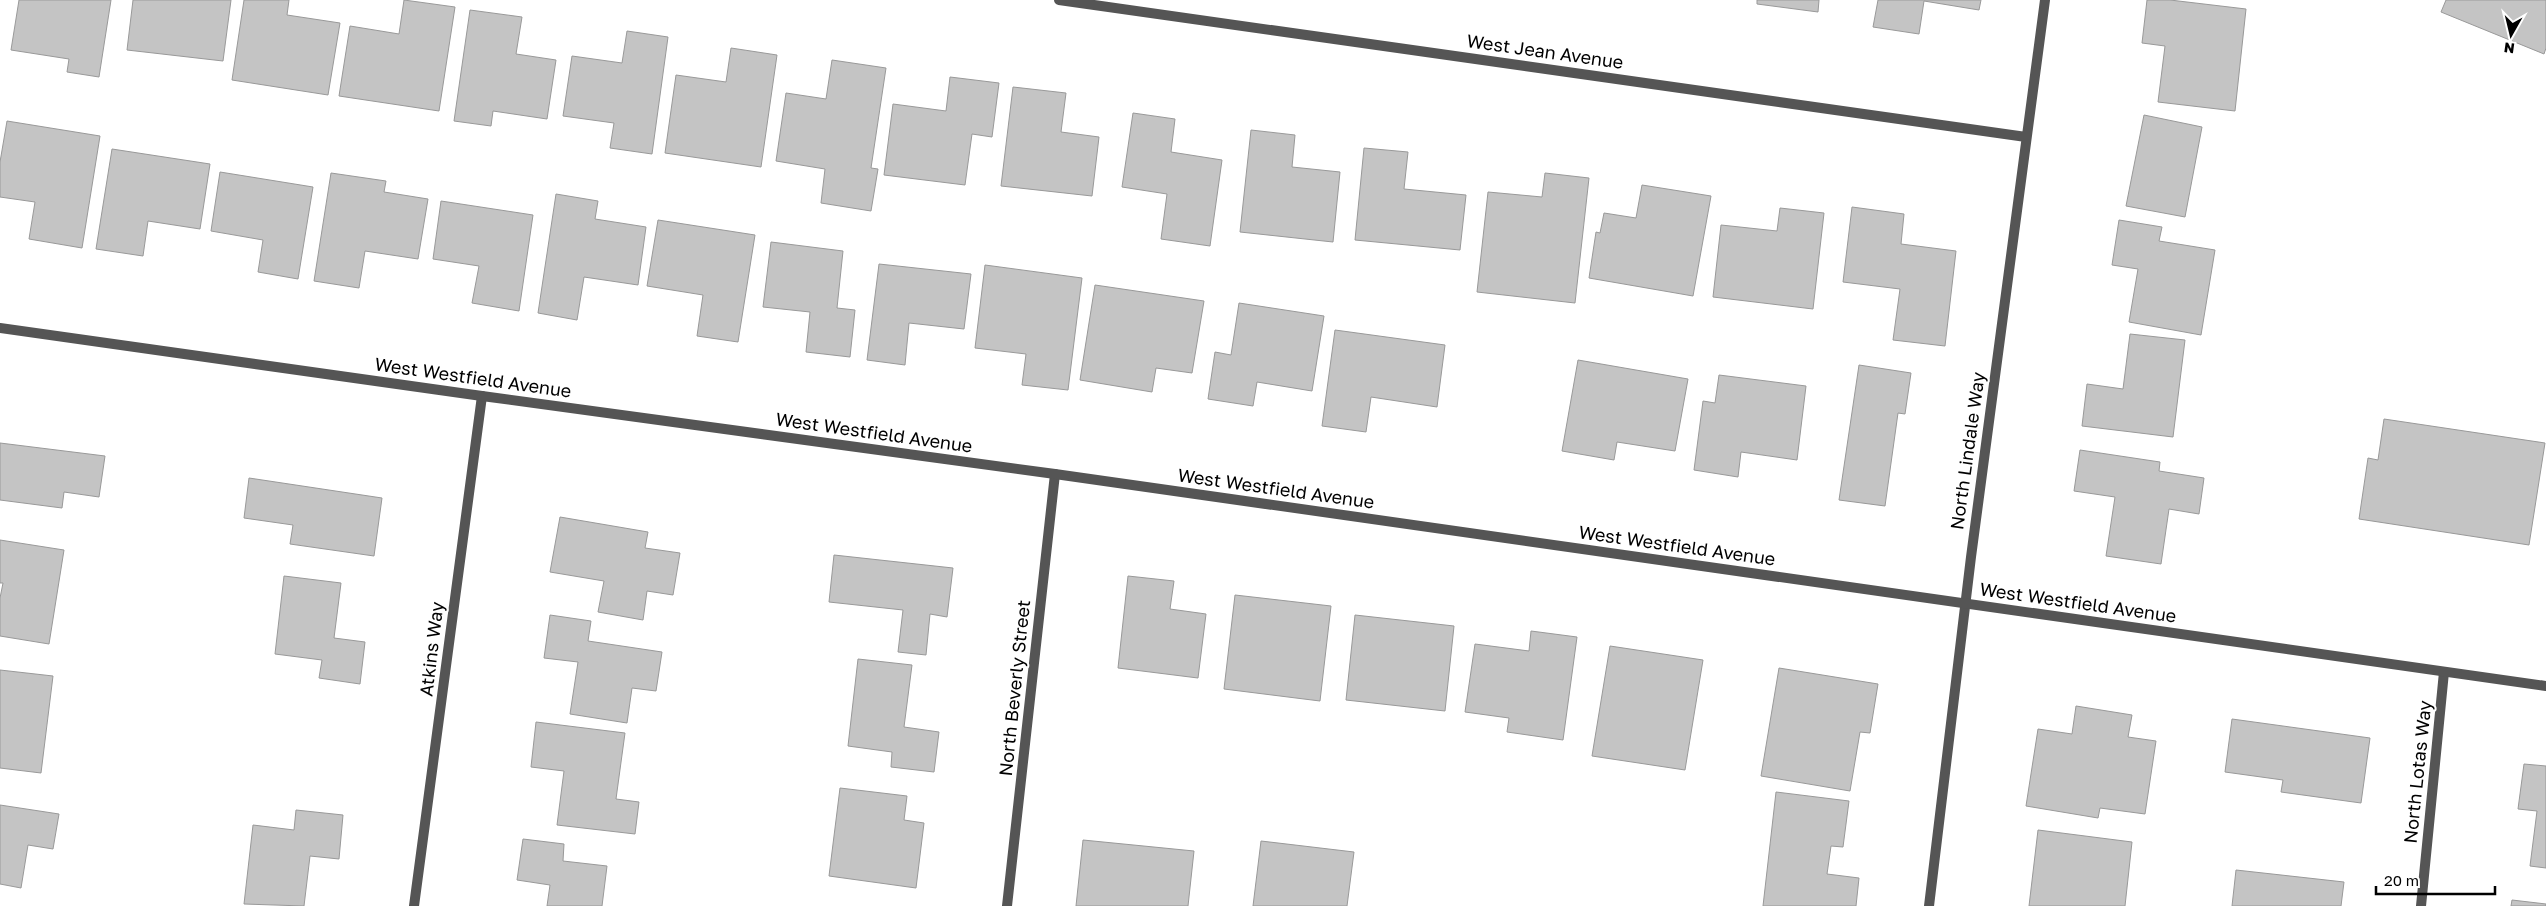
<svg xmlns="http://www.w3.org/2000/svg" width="2546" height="906" viewBox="0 0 2546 906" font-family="'Golos Text',sans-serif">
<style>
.building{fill:#c4c4c4;stroke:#999}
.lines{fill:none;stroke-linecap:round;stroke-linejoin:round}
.minor{stroke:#555;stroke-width:10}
.tertiary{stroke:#555;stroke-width:10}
.labels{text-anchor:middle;stroke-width:4;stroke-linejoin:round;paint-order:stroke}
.street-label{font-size:18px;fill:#000;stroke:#fff}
</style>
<rect width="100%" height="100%" fill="#fff"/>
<path class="building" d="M 19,0 L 111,0 L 99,77 L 67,72 L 69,59 L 11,50 Z
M 133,0 L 231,0 L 223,61 L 127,50 Z
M 244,0 L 289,0 L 287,15 L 340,23 L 328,95 L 232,80 Z
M 404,0 L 455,7 L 439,111 L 339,96 L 350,26 L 399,34 Z
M 1757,0 L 1819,0 L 1818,12 L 1757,4 Z
M 1878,0 L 1981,0 L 1979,10 L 1924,1 L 1919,34 L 1873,27 Z
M 2147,0 L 2170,0 L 2246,9 L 2235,111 L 2158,102 L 2165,46 L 2142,43 Z
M 2446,0 L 2546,0 L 2546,48 L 2544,54 L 2441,12 Z
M 470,10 L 522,17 L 516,54 L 556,60 L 547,119 L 493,111 L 491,126 L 454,121 Z
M 627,31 L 668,37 L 652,154 L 610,148 L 614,123 L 563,116 L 572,56 L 622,63 Z
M 731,48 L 777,55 L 761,167 L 665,153 L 676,75 L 726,82 Z
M 832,60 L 886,68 L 871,168 L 878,169 L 871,211 L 821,203 L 825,169 L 776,161 L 786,93 L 826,99 Z
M 950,77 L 999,83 L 992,137 L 972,134 L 965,185 L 884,175 L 893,104 L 946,111 Z
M 1013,87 L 1066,93 L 1061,132 L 1099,137 L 1092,196 L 1001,186 Z
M 1133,113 L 1175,119 L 1171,152 L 1222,160 L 1210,246 L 1161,239 L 1167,194 L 1122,187 Z
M 2144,115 L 2202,127 L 2185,217 L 2126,206 Z
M 7,121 L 100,136 L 82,248 L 29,239 L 35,202 L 0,197 L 0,162 Z
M 1251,130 L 1295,135 L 1292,167 L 1340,172 L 1333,242 L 1240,232 Z
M 1364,148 L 1408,152 L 1404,189 L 1466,195 L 1460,250 L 1355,240 Z
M 112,149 L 210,164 L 200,229 L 148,221 L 143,256 L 96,249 Z
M 220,172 L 313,187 L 298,279 L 258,272 L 263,240 L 211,231 Z
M 331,173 L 386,181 L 384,192 L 428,199 L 418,259 L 365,251 L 359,288 L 314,281 Z
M 1545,173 L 1589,178 L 1575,303 L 1477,292 L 1488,192 L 1542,197 Z
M 1642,185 L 1711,196 L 1693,296 L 1589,278 L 1596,232 L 1600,233 L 1604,213 L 1636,218 Z
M 556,194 L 598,201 L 595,219 L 646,227 L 638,285 L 584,277 L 577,320 L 538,313 Z
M 441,201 L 533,215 L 519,311 L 472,303 L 479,266 L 433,259 Z
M 1852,207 L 1904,214 L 1901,244 L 1956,251 L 1945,346 L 1893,340 L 1900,289 L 1843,282 Z
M 1780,208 L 1824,213 L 1813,309 L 1713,297 L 1721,225 L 1777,231 Z
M 658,220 L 755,235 L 738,342 L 697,336 L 703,295 L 647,286 Z
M 2119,220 L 2162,227 L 2159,241 L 2215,250 L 2201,335 L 2129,322 L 2138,269 L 2112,265 Z
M 771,242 L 843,251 L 837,308 L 855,310 L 850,357 L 806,352 L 810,312 L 763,307 Z
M 879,264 L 971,274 L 964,329 L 909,323 L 905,365 L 867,360 Z
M 985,265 L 1082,278 L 1068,390 L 1022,385 L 1026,354 L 975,348 Z
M 1095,285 L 1204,301 L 1192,373 L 1156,368 L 1152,392 L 1080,380 Z
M 1239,303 L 1324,316 L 1312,391 L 1257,382 L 1253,406 L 1208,399 L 1215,352 L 1231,355 Z
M 1335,330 L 1445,345 L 1437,407 L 1371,397 L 1366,432 L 1322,426 Z
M 2130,334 L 2185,340 L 2173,437 L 2082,426 L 2087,384 L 2123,389 Z
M 1578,360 L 1688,379 L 1675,451 L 1617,442 L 1614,460 L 1562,451 Z
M 1859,365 L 1911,373 L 1905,414 L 1898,413 L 1885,506 L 1839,500 Z
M 1719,375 L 1806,386 L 1797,460 L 1741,452 L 1738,477 L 1694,470 L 1703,401 L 1715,403 Z
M 2384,419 L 2545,443 L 2529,545 L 2359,519 L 2368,458 L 2378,460 Z
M 0,443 L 105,456 L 99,497 L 64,492 L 62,508 L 0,500 Z
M 2080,450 L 2160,462 L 2159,471 L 2204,478 L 2199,514 L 2169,509 L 2161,564 L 2106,556 L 2115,497 L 2074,491 Z
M 249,478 L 382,498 L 374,556 L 290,544 L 293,525 L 244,518 Z
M 560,517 L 648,532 L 645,548 L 680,553 L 673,595 L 647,591 L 643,620 L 598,612 L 604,581 L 550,572 Z
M 0,540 L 64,550 L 49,644 L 0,636 L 0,598 L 3,583 L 0,583 Z
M 834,555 L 953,568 L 947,617 L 930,614 L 926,655 L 898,652 L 903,610 L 829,602 Z
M 284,576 L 341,583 L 334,638 L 365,642 L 360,684 L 319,678 L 322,660 L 275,654 Z
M 1128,576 L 1174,581 L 1170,609 L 1206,614 L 1198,678 L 1118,668 Z
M 1235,595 L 1331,606 L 1320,701 L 1224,689 Z
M 550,615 L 591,621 L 588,641 L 662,652 L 656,691 L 632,688 L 627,723 L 570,714 L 578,662 L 544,658 Z
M 1355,615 L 1454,626 L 1445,711 L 1346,700 Z
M 1531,631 L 1577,637 L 1563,740 L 1507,732 L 1509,718 L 1465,712 L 1475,644 L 1529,651 Z
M 1610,646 L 1703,660 L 1685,770 L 1592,756 Z
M 858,659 L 912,665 L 904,727 L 939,732 L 934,772 L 891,767 L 892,752 L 848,746 Z
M 1779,668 L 1878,684 L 1870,733 L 1860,732 L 1850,791 L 1761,776 Z
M 0,670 L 53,676 L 41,773 L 0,768 Z
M 2076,706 L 2132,715 L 2128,737 L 2156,741 L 2145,814 L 2100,808 L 2098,818 L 2026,806 L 2038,729 L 2072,734 Z
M 2232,719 L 2370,738 L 2361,803 L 2281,792 L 2283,780 L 2225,772 Z
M 536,722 L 625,733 L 616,799 L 639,802 L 635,834 L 557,825 L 564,771 L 531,767 Z
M 2524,764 L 2546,766 L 2546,868 L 2530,866 L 2537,811 L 2518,809 Z
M 840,788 L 907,796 L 904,820 L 924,823 L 916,888 L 829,876 Z
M 1776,792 L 1849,801 L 1843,847 L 1831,846 L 1827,874 L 1859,878 L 1856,906 L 1763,906 Z
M 0,805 L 59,814 L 53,849 L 28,845 L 21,888 L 0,884 Z
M 296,810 L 343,815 L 339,859 L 310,856 L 304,906 L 244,904 L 253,825 L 294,830 Z
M 2038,830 L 2132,842 L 2125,906 L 2029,906 Z
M 523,839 L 564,844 L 563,861 L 607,866 L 602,906 L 547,906 L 550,885 L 517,880 Z
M 1083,840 L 1194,851 L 1188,906 L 1076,906 Z
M 1261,841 L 1354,852 L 1347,906 L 1253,906 Z
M 2236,870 L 2344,882 L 2341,906 L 2232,906 Z
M 2512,900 L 2546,904 L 2546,906 L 2511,906 Z"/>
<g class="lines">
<path class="minor" d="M 1059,0 L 2026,137
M 414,906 L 482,396
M 1007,906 L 1055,474
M 1929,906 L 1971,557 L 2045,0
M 2421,906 L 2444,672"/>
<path class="tertiary" d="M 0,328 L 482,396 L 1055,474 L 2546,686"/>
</g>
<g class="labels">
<g class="street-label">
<text transform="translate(1545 52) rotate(8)" y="6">West Jean Avenue</text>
<text transform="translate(473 378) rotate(8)" y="6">West Westfield Avenue</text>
<text transform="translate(874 433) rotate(8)" y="6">West Westfield Avenue</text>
<text transform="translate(1968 451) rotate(-82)" y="6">North Lindale Way</text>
<text transform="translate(1276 489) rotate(8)" y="6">West Westfield Avenue</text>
<text transform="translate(1677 546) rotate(8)" y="6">West Westfield Avenue</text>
<text transform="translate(2078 603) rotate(8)" y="6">West Westfield Avenue</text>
<text transform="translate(432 649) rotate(-83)" y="6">Atkins Way</text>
<text transform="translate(1015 688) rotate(-84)" y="6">North Beverly Street</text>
<text transform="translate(2418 772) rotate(-84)" y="6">North Lotas Way</text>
</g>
</g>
<g transform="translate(2511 35) rotate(188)" stroke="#ffffff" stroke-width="4" paint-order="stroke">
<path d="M0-4L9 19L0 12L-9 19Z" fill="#000000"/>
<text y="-8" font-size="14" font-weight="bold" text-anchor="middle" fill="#000000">N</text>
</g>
<path d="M2376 886v8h119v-8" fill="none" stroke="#000000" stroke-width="2.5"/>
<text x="2384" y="886" font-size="15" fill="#000000" stroke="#ffffff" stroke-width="4" paint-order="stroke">20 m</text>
</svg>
